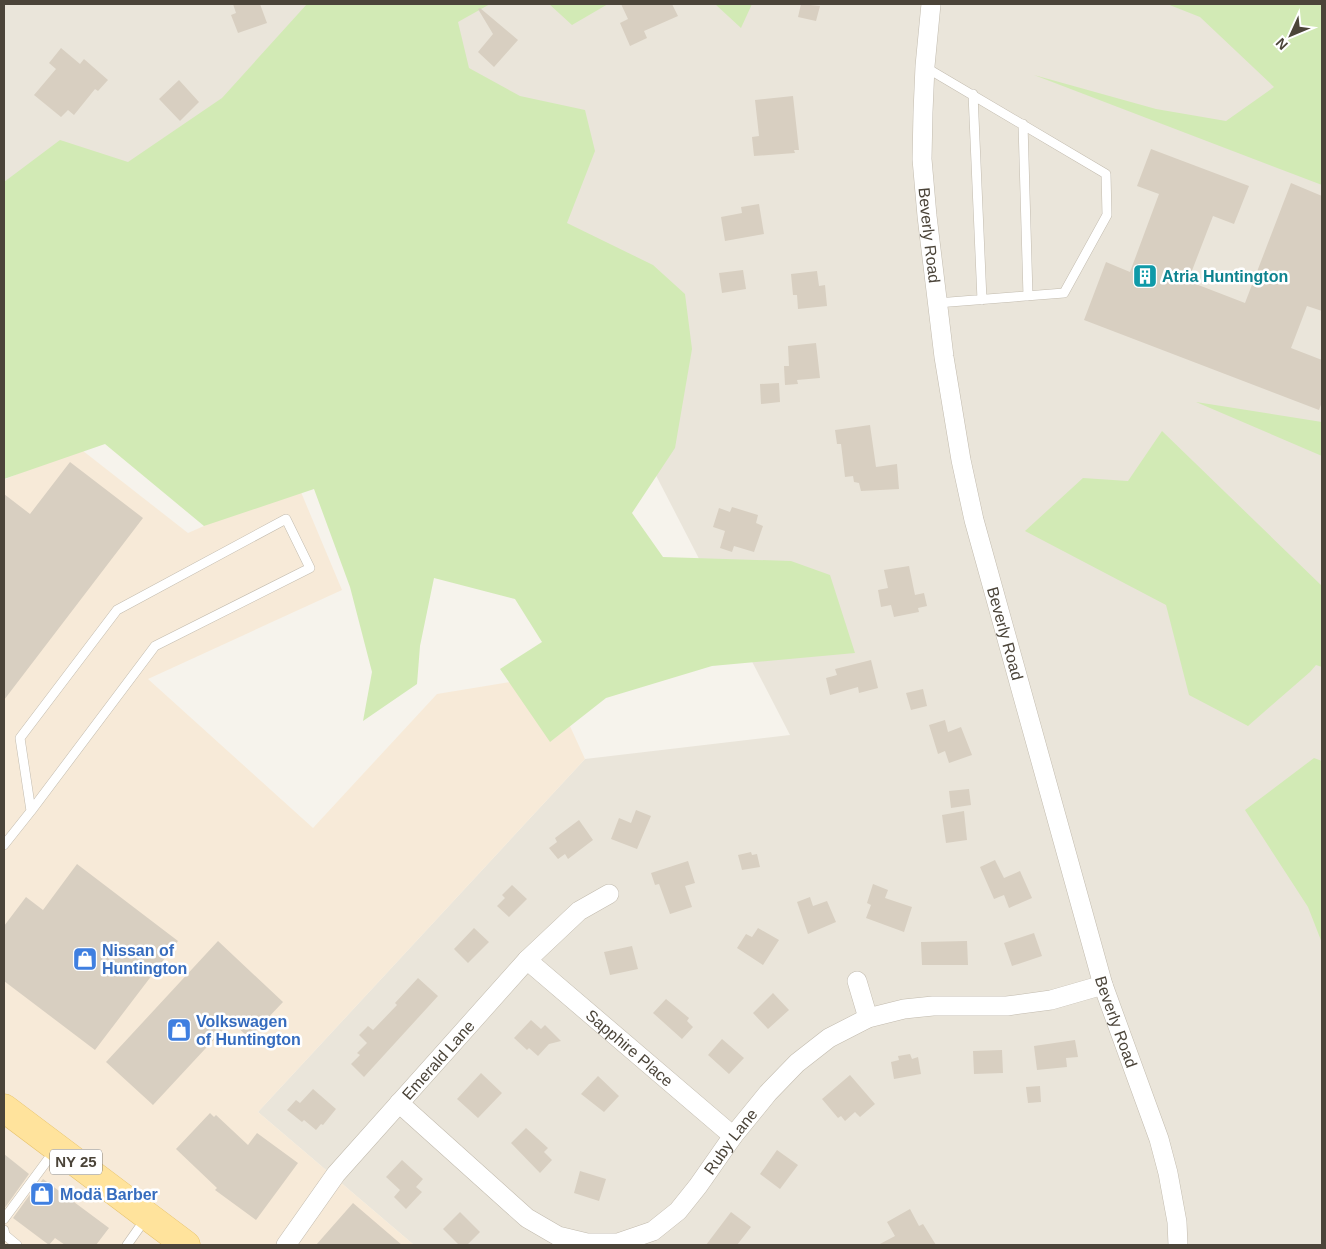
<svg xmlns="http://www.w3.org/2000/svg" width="1326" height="1249" viewBox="0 0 1326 1249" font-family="Arial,sans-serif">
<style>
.residential{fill:#eae5da}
.commercial{fill:#f7ead8}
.green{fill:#d2eab5}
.building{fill:#d8cfc1}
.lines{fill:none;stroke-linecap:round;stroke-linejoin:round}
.lane-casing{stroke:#c2bbae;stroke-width:10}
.street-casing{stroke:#c2bbae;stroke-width:20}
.primary-casing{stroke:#e6c16a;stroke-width:29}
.lane{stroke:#fff;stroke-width:9}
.street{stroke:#fff;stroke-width:19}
.primary{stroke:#ffe39c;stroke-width:28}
.labels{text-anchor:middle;stroke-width:5;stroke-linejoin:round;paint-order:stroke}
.shield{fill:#fff;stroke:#817c74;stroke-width:1}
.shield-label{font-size:15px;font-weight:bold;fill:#4b4439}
.street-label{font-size:16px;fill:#4b4439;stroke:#fff}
.culture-label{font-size:16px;font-weight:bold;fill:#0d838f;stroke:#fff;text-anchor:start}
.shop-label{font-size:16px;font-weight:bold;fill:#366cbe;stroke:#fff;text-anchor:start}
</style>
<rect width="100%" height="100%" fill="#f6f3ec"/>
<path class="residential" d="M 4,4 L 1322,4 L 1322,1245 L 414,1245 L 258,1112 L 585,759 L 790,735 L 422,22 L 4,240 Z"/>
<path class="commercial" d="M 78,447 L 188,533 L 298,485 L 342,590 L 148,679 L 313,828 L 437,694 L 547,676 L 585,759 L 258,1112 L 414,1245 L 4,1245 L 4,480 Z"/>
<path class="green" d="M 307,4 L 490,4 L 458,22 L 469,68 L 520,96 L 585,110 L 595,151 L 567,223 L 653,265 L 685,294 L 692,349 L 675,448 L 632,513 L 663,557 L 791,561 L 830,575 L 855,653 L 712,666 L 606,698 L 550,742 L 500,669 L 542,642 L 515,599 L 434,578 L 420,646 L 417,684 L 363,721 L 372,672 L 350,587 L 314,489 L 204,526 L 105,444 L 4,479 L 4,182 L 60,140 L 128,162 L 222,98 Z
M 549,4 L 608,4 L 572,25 Z
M 715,4 L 752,4 L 741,28 Z
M 1167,4 L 1322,4 L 1322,185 L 1034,75 L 1156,109 L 1226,121 L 1274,87 L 1200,17 Z
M 1196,402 L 1322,422 L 1322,456 Z
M 1162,431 L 1322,586 L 1322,667 L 1316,665 L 1310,672 L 1248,726 L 1189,695 L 1166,605 L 1025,531 L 1083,478 L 1128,481 Z
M 1314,758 L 1322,761 L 1322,943 L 1308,907 L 1245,810 Z"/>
<path class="building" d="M 233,4 L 260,4 L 267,23 L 238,33 L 231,15 L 236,13 Z
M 621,4 L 672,4 L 678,16 L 644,31 L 647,38 L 630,46 L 620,23 L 628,19 Z
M 801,4 L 820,6 L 816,21 L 798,17 Z
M 480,8 L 518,40 L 494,67 L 478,52 L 493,34 L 478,9 Z
M 61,48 L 80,64 L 84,59 L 108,80 L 98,91 L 95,89 L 74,115 L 68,110 L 61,117 L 34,95 L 56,69 L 49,63 Z
M 179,80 L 199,102 L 180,121 L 159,99 Z
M 793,96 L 799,150 L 794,150 L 795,153 L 754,156 L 752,137 L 759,136 L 755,100 Z
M 1151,149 L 1249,186 L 1234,224 L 1213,216 L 1188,281 L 1245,303 L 1291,183 L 1322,196 L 1322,311 L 1307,306 L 1291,348 L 1322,360 L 1322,402 L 1319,410 L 1084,320 L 1106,262 L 1130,272 L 1159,194 L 1137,186 Z
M 759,204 L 764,234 L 725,241 L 721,217 L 742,213 L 741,207 Z
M 743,270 L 746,289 L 722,293 L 719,273 Z
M 817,271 L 819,286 L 825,285 L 827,306 L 798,309 L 797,295 L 793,295 L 791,274 Z
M 816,343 L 820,378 L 797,380 L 798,384 L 785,385 L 784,366 L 789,366 L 788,346 Z
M 779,383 L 780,402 L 761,404 L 760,384 Z
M 870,425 L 876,467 L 897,464 L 899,489 L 861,491 L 859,483 L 854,482 L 853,476 L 845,477 L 841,444 L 837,444 L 835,430 Z
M 70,462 L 143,518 L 4,700 L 4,494 L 30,514 Z
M 732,507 L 758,515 L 756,523 L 763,526 L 754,552 L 734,546 L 732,552 L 720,548 L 725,531 L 713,527 L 719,508 L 730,512 Z
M 909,566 L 915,595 L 924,593 L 927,606 L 918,608 L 919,612 L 894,617 L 891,605 L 881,607 L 878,590 L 888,588 L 884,570 Z
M 871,660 L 878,688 L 859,693 L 858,687 L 830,695 L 826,678 L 837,675 L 835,669 Z
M 923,689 L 927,706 L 911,710 L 906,693 Z
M 945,720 L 948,732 L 961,727 L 972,755 L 949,763 L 945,751 L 938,754 L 929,725 Z
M 969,789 L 971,805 L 951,808 L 949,791 Z
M 636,810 L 651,816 L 637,849 L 611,839 L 619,818 L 631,823 Z
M 964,811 L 967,840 L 946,843 L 942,815 Z
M 579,820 L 593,840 L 568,859 L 565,854 L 558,859 L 549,848 L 557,842 L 555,838 Z
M 751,852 L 752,855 L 757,854 L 760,867 L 742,870 L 738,855 Z
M 995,860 L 1004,878 L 1020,871 L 1032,898 L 1009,908 L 1004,895 L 994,899 L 980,867 Z
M 688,861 L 695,883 L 685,886 L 692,907 L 670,914 L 659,884 L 655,885 L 651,873 Z
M 77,864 L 178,941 L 95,1050 L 4,981 L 4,926 L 26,897 L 43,910 Z
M 873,884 L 888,890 L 885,898 L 912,907 L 904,932 L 866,918 L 871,905 L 867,903 Z
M 512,885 L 527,899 L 509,917 L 497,906 L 505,898 L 502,895 Z
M 810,897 L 813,906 L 827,901 L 836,922 L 808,934 L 797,902 Z
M 474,928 L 489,942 L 468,963 L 454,949 Z
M 758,928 L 779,940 L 763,965 L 737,948 L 746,934 L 752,937 Z
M 1034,933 L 1042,956 L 1012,966 L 1004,943 Z
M 218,941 L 283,1002 L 249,1038 L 231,1021 L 153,1105 L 106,1062 Z
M 967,941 L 968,965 L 922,965 L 921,942 Z
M 632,946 L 638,969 L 610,975 L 604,952 Z
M 418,978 L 438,996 L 364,1077 L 351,1064 L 360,1055 L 357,1053 L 367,1043 L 359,1035 L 368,1026 L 373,1030 L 397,1005 L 395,1003 Z
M 773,993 L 789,1010 L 768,1029 L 753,1013 Z
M 666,999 L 689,1018 L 687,1021 L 693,1027 L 682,1039 L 653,1013 Z
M 531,1020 L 541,1029 L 545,1025 L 561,1041 L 549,1044 L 538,1056 L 529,1048 L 527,1050 L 514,1038 Z
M 722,1039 L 744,1058 L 729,1074 L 708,1055 Z
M 1075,1040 L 1078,1057 L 1066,1058 L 1067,1067 L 1037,1070 L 1034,1046 Z
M 1002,1050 L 1003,1073 L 974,1074 L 973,1051 Z
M 910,1054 L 912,1059 L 918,1057 L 921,1074 L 894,1079 L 891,1062 L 899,1060 L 898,1056 Z
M 481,1073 L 502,1093 L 478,1118 L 457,1099 Z
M 850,1075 L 875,1104 L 860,1117 L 855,1112 L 845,1121 L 841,1116 L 838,1118 L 822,1099 Z
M 598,1076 L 619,1096 L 604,1112 L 581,1094 Z
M 1040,1086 L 1041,1102 L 1028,1103 L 1026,1087 Z
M 313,1089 L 336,1109 L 323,1125 L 321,1124 L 316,1130 L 304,1120 L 302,1122 L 287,1110 L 296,1100 L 300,1103 Z
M 210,1113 L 214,1117 L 216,1115 L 248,1145 L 257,1133 L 298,1163 L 256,1220 L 215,1190 L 217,1188 L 176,1149 Z
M 526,1128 L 548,1148 L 544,1152 L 552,1160 L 540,1173 L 511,1143 Z
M 777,1150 L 798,1165 L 780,1189 L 760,1174 Z
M 4,1154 L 29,1174 L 4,1209 Z
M 402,1160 L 423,1179 L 416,1187 L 422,1192 L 406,1209 L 394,1197 L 400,1190 L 386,1177 Z
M 580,1171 L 606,1179 L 599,1201 L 574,1193 Z
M 43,1179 L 109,1228 L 96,1245 L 65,1245 L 55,1238 L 49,1245 L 13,1218 L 39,1182 L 40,1183 Z
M 353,1203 L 402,1245 L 316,1245 Z
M 910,1209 L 919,1226 L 923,1224 L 936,1245 L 878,1245 L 895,1236 L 887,1222 Z
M 460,1212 L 480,1232 L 467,1245 L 459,1245 L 443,1229 Z
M 731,1212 L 751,1227 L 737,1245 L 706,1245 Z"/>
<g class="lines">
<defs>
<path id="lane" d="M 925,67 L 1106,174 L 1107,215 L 1064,293 L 937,303
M 973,94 L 982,300
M 1023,124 L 1028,296
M 4,845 L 31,811 L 155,646 L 310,568 L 286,519 L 117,610 L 20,738 L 31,811
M 4,1219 L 55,1150
M 4,1230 L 5,1235 L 17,1245
M 127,1245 L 146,1218"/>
<g id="street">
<path id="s1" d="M 931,4 L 925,66 L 923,112 L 922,159 L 927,216 L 944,357 L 961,460 L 974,520 L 1103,985 L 1159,1139 L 1168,1173 L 1177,1222 L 1178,1245"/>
<path id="s2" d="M 527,960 L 733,1136"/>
<path d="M 857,981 L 868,1018"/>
<path id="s3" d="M 399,1103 L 527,1218 L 558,1236 L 587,1243 L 618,1243 L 653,1231 L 678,1211 L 698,1186 L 733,1136 L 768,1093 L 797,1063 L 829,1038 L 868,1018 L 904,1009 L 933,1006 L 1007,1006 L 1051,1000 L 1103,985"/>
<path id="s4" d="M 286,1245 L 336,1174 L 527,960 L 579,911 L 609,894"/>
</g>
<path id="primary" d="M 4,1108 L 186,1245"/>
</defs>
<use href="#lane" class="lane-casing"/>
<use href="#street" class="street-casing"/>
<use href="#primary" class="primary-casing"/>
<use href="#lane" class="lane"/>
<use href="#street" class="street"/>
<use href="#primary" class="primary"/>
</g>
<defs>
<symbol id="building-square" viewBox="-11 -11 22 22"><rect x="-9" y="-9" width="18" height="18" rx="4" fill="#0f9aa8" stroke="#fff"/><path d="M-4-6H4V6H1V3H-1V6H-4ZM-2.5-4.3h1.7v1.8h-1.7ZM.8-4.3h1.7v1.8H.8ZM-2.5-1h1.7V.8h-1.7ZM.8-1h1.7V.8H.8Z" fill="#fff"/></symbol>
<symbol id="shop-square" viewBox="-11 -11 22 22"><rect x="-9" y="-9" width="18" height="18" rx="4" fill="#3f7fe0" stroke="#fff"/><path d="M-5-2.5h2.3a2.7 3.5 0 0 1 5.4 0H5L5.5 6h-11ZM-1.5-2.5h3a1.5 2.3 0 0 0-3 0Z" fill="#fff"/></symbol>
</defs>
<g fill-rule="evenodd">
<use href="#building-square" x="1131" y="262" width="28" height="28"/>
<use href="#shop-square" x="71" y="945" width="28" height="28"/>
<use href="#shop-square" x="165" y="1016" width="28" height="28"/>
<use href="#shop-square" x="28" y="1180" width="28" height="28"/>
</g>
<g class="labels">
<rect class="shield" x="50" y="1149.5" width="52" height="25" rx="4"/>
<g class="shield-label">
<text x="76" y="1167">NY 25</text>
</g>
<g class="street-label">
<text dy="6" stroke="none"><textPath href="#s1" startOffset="232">Beverly Road</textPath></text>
<text dy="6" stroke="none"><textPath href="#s1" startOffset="638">Beverly Road</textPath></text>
<text dy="6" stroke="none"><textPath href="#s1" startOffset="1042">Beverly Road</textPath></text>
<text dy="6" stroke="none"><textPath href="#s2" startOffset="135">Sapphire Place</textPath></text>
<text dy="6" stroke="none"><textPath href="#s4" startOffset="240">Emerald Lane</textPath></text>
<text dy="6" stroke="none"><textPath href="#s3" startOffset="425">Ruby Lane</textPath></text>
</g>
<g class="culture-label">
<text x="1162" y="282">Atria Huntington</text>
</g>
<g class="shop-label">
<text x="102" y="956">Nissan of<tspan x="102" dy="18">Huntington</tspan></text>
<text x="196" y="1027">Volkswagen<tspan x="196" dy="18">of Huntington</tspan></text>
<text x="60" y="1200">Modä Barber</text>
</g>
</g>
<rect width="1326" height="1249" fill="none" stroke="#4b4439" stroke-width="10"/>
<g transform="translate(1291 35) rotate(226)" stroke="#ffffff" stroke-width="4" paint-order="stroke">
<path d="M0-4L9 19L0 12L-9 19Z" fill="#4b4439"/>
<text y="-8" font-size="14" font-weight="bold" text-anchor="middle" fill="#4b4439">N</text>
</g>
</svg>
